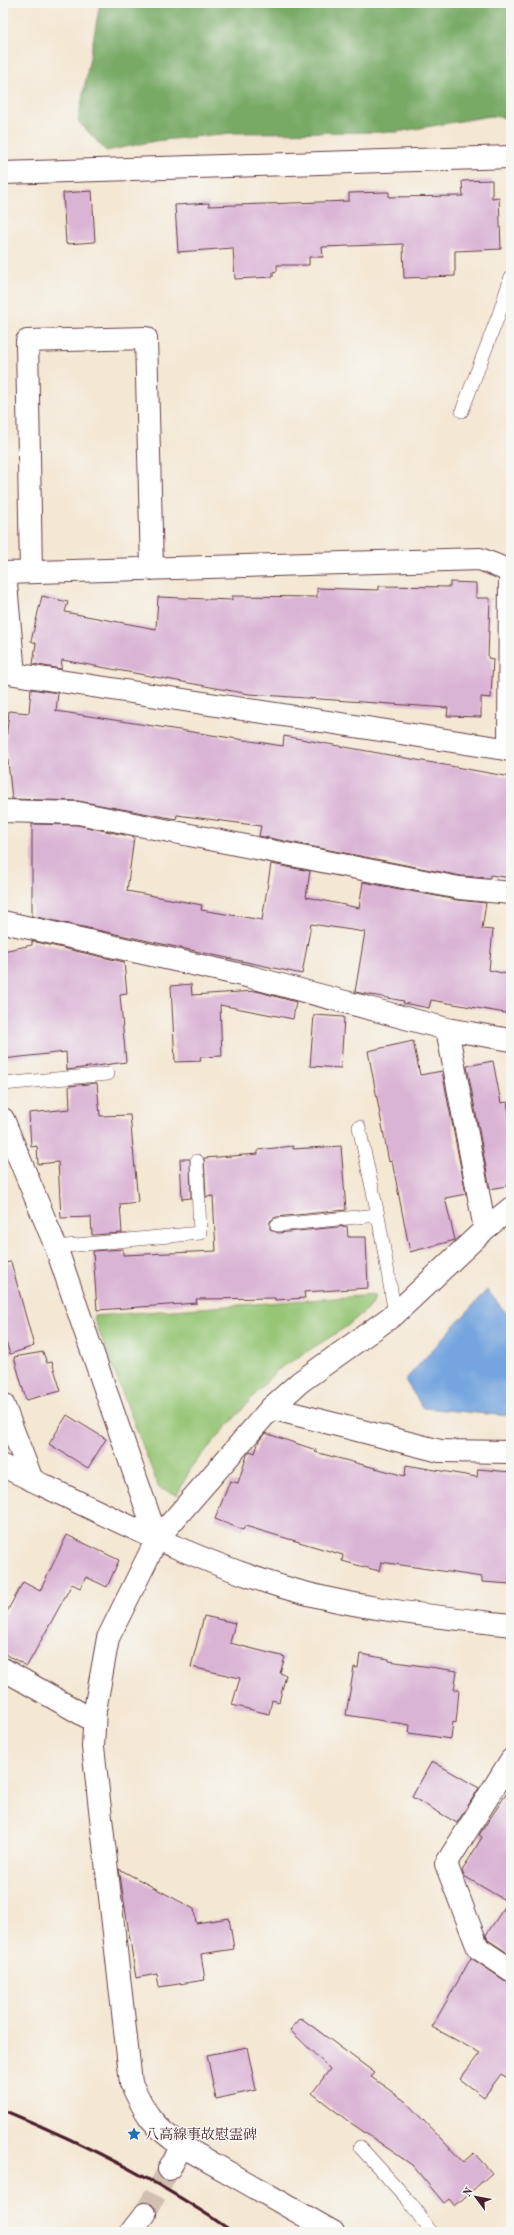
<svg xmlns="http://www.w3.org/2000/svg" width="514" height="2235" viewBox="0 0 514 2235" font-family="'Old Standard TT','Noto Serif JP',serif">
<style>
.green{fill:#95c574;stroke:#707250}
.forest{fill:#78aa66;stroke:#616448}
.water{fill:#74a4de;stroke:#5f6284}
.building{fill:#dab4d5}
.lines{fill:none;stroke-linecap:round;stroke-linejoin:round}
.street-tunnel{stroke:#d2bfb1;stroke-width:22;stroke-dasharray:22 11;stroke-linecap:butt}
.lane-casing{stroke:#643d44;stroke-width:14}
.street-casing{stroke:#643d44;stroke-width:24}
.secondary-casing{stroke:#643d44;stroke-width:24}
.lane{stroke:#fff;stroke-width:13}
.street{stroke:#fff;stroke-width:22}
.secondary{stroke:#fff;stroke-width:22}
.rail{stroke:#4a1f2b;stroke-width:3}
.labels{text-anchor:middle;stroke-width:3;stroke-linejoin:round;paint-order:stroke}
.poi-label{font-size:14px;fill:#4a1f2b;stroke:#f6f6f2;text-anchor:start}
</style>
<rect width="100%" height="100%" fill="#f6f6f2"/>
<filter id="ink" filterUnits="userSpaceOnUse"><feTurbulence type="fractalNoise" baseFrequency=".025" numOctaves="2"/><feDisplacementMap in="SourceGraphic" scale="8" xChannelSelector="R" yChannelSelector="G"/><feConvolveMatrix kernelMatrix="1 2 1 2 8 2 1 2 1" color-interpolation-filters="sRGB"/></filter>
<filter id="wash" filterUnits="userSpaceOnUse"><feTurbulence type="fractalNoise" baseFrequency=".012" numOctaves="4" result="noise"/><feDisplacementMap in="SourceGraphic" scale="16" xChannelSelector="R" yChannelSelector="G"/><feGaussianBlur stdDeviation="0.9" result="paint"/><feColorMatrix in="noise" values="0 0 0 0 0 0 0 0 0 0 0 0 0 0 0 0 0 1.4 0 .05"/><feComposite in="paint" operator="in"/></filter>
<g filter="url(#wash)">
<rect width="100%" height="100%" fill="#f4e7d3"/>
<path class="green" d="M 375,1295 L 372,1305 L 346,1327 L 276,1371 L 192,1466 L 177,1495 L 159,1488 L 93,1316 Z"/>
<path class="forest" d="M 100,3 L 511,3 L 511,118 L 490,116 L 397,132 L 231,133 L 155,141 L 106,151 L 78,121 Z"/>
<path class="water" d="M 487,1290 L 511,1319 L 511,1416 L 423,1408 L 405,1380 Z"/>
<g id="blocks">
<path class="building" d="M 492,180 L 492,198 L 499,197 L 501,249 L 455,251 L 455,276 L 404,278 L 403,244 L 322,247 L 323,257 L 309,257 L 309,265 L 277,265 L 277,271 L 273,272 L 273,277 L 235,279 L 233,248 L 178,252 L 175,205 L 209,203 L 209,206 L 349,201 L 349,193 L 389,192 L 389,197 L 463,196 L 462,181 Z
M 92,191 L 95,242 L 66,244 L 63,193 Z
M 450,582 L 476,583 L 476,598 L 490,598 L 488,658 L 493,659 L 491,698 L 481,697 L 481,717 L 447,716 L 448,708 L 249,694 L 62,660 L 61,669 L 33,664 L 36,643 L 31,641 L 42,596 L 68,602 L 65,612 L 156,629 L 158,597 L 232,600 L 232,596 L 317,597 L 317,588 L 379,590 L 379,586 L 450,587 Z
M 31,689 L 58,693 L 56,711 L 283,746 L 284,736 L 511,777 L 511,878 L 490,875 L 490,878 L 461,876 L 259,836 L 261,826 L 177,815 L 176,819 L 78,801 L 12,799 L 6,742 L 9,711 L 29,713 Z
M 32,824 L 77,825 L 134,837 L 127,891 L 202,905 L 201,910 L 262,920 L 271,864 L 310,871 L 306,897 L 359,908 L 363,882 L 457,900 L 486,903 L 482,929 L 493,930 L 489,970 L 511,975 L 511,1014 L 431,1000 L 429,1008 L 403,1003 L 404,1001 L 355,992 L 365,932 L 311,924 L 302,974 L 32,916 Z
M 32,941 L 124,962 L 127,994 L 120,995 L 126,1062 L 67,1070 L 66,1052 L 3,1059 L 3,951 L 32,945 Z
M 191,984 L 192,995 L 256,991 L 296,1002 L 293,1019 L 220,1005 L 222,1056 L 200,1057 L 201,1061 L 175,1062 L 171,986 Z
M 314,1015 L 344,1017 L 341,1068 L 310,1066 Z
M 413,1041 L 420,1075 L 442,1071 L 466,1194 L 445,1198 L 455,1240 L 410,1252 L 392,1161 L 389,1162 L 368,1051 Z
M 493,1061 L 501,1103 L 507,1102 L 511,1124 L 511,1185 L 490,1189 L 467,1066 Z
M 97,1083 L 100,1116 L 130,1115 L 138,1202 L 120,1204 L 122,1233 L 92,1235 L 91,1217 L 61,1218 L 58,1162 L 38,1164 L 37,1146 L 31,1147 L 29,1113 L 70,1109 L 69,1086 Z
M 293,1146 L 293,1149 L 341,1146 L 346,1210 L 276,1217 L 270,1221 L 270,1229 L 278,1233 L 347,1226 L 348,1237 L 366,1237 L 368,1288 L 304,1292 L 305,1298 L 275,1300 L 275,1298 L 196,1299 L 197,1303 L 97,1310 L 93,1251 L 123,1249 L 123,1255 L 216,1251 L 213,1196 L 206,1197 L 204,1158 L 258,1154 L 258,1150 Z
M 180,1159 L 190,1159 L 191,1198 L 182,1199 Z
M 11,1262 L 34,1346 L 10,1354 L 3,1334 L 3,1263 Z
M 43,1352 L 47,1363 L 52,1362 L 61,1391 L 26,1400 L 14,1357 Z
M 67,1415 L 106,1439 L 88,1468 L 49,1444 Z
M 265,1433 L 316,1450 L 315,1452 L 405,1476 L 406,1465 L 477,1477 L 478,1469 L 511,1472 L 511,1584 L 482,1582 L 482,1577 L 381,1562 L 379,1571 L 342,1561 L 343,1555 L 245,1526 L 243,1530 L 215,1519 L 230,1481 L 238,1483 L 247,1455 L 250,1451 L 255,1453 L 259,1441 Z
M 67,1535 L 119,1560 L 107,1587 L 86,1577 L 80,1588 L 72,1584 L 27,1666 L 3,1653 L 3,1619 L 23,1582 L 40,1591 Z
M 204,1616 L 235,1623 L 230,1643 L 285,1657 L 280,1673 L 286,1675 L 279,1702 L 272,1700 L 269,1714 L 232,1705 L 240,1678 L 191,1667 Z
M 360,1654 L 389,1659 L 389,1661 L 457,1671 L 454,1690 L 459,1690 L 456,1723 L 453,1722 L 451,1739 L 409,1733 L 410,1725 L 346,1715 L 354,1667 L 358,1668 Z
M 432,1761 L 479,1788 L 457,1823 L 412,1797 Z
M 511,1787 L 511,1955 L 488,1940 L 486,1935 L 508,1902 L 464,1876 L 462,1871 L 482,1837 L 479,1835 Z
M 119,1869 L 194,1909 L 196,1923 L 229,1918 L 234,1949 L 201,1954 L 205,1980 L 159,1987 L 157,1974 L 136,1978 Z
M 471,1958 L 504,1980 L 511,1982 L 511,2080 L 501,2074 L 484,2097 L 460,2079 L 480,2053 L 432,2027 Z
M 301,2018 L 375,2073 L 371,2077 L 405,2101 L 463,2162 L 474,2153 L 492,2173 L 455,2206 L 449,2199 L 444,2203 L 412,2165 L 348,2121 L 312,2093 L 330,2069 L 290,2030 Z
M 247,2047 L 256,2090 L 216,2099 L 207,2055 Z"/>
</g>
</g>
<g filter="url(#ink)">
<use href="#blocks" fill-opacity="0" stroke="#643d44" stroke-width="1"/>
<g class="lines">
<path class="street-tunnel" d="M 145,2214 L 169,2169"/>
<defs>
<path id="lane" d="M 462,411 L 499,314 L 511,277
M 3,1084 L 108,1074
M 359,1127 L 378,1215
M 277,1225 L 378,1215 L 395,1314
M 56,1247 L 200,1233 L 197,1161
M 360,2147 L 409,2201 L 431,2232"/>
<path id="street" d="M 3,173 L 511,157
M 31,572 L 27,341 L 146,338 L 152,569
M 3,573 L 480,559 L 510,571 L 509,750
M 5,573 L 14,674 L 511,750
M 3,811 L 78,813 L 459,888 L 511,893
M 3,922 L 251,977 L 447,1029 L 511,1040
M 447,1029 L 485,1229
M 3,1119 L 56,1247 L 157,1539
M 3,1404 L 32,1480
M 271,1408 L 440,1451 L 511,1452
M 3,1669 L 94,1721
M 511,1760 L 446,1864 L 478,1948 L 511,1970
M 169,2169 L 182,2146
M 131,2232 L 145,2214
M 333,2232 L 182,2146 C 153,2127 145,2113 131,2083 L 93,1747 L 95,1710 L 108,1638 L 157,1539 L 271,1408 L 300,1382 L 395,1314 L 485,1229 L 511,1208"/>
<path id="secondary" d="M 3,1466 C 89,1507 176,1552 267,1582 C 345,1608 430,1616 511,1625"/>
</defs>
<use href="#lane" class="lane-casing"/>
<use href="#street" class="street-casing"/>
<use href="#secondary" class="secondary-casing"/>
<use href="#lane" class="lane"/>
<use href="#street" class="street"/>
<use href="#secondary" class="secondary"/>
<path class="rail" d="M 3,2110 C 83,2143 162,2182 233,2232"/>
</g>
</g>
<defs>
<symbol id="sight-bare" viewBox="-9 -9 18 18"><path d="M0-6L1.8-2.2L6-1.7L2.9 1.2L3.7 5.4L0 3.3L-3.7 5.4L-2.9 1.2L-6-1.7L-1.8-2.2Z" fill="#1f6fb2" stroke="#f6f6f2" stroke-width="2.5" paint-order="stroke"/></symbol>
</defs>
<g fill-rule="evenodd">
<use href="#sight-bare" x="124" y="2124" width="20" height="20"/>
</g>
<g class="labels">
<g class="poi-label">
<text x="145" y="2139">八高線事故慰霊碑</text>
</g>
</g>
<rect width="514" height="2235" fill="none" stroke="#f6f6f2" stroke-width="16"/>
<g transform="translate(476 2197) rotate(302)" stroke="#f6f6f2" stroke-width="3" paint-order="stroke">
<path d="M0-3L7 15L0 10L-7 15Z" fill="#4a1f2b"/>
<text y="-6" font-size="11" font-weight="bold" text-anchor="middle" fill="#4a1f2b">N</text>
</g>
</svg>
